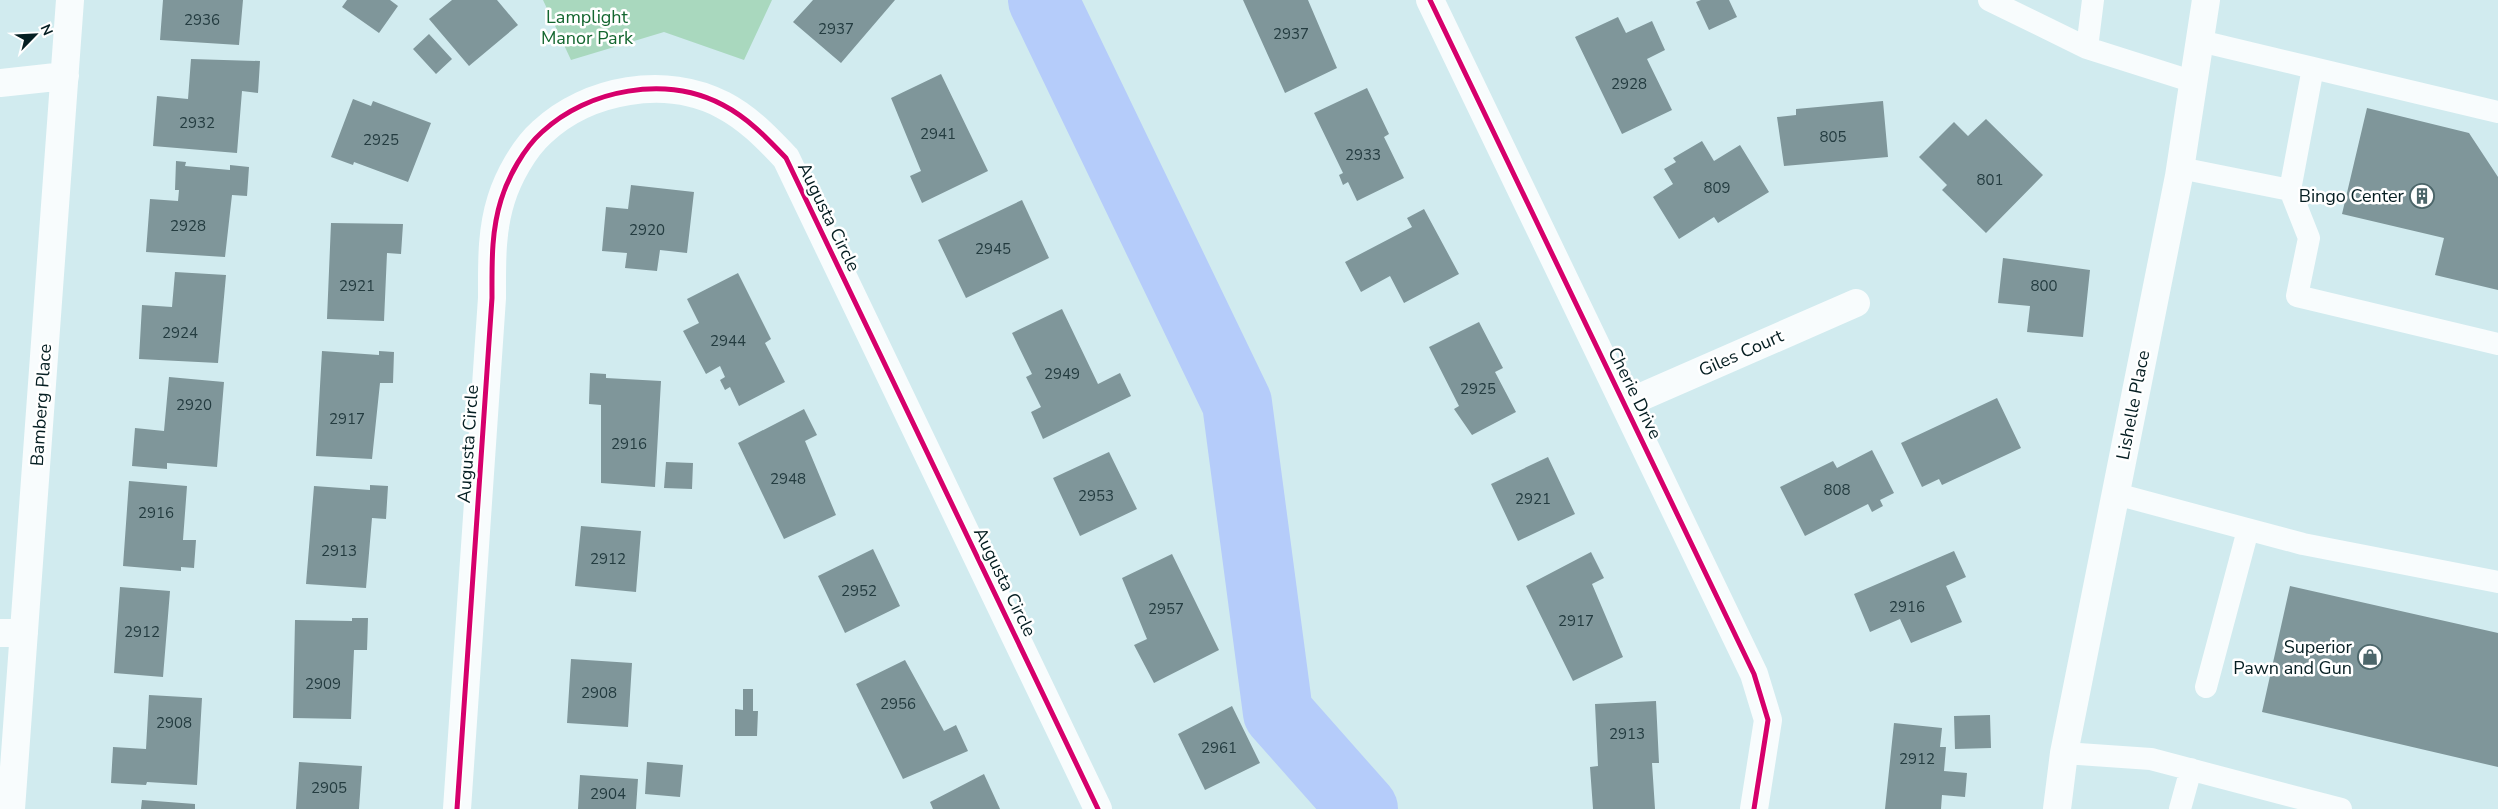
<svg xmlns="http://www.w3.org/2000/svg" width="2498" height="809" viewBox="0 0 2498 809" font-family="'Nunito Sans',sans-serif">
<style>
.green{fill:#a9d8be}
.lines{fill:none;stroke-linecap:round;stroke-linejoin:round}
.river{stroke:#b5ccfa;stroke-width:70}
.building{fill:#7f969a}
.lane{stroke:#f8fcfd;stroke-width:22}
.street{stroke:#f8fcfd;stroke-width:28}
.cycleway-casing{stroke:#fff;stroke-width:8}
.cycleway{stroke:#d6006c;stroke-width:5}
.labels{text-anchor:middle;stroke-width:5;stroke-linejoin:round;paint-order:stroke}
.number-label{font-size:15px;fill:#243c40}
.park-label{font-size:18px;fill:#13662f;stroke:#fff}
.poi-label{font-size:18px;fill:#051e22;stroke:#fff;text-anchor:end}
.street-label{font-size:18px;fill:#051e22;stroke:#fff}
</style>
<rect width="100%" height="100%" fill="#d1ebef"/>
<path class="green" d="M 543,0 L 772,0 L 744,60 L 664,32 L 571,60 Z"/>
<g class="lines">
<path class="river" d="M 1043,0 L 1237,403 L 1278,713 L 1363,809"/>
</g>
<path class="building" d="M 163,0 L 243,0 L 239,45 L 160,40 Z
M 347,0 L 390,0 L 398,6 L 379,33 L 342,7 Z
M 452,0 L 497,0 L 518,25 L 469,66 L 429,19 Z
M 813,0 L 895,0 L 841,63 L 793,22 Z
M 1243,0 L 1308,0 L 1337,68 L 1285,93 Z
M 1701,0 L 1729,0 L 1737,17 L 1709,30 L 1696,2 Z
M 1618,17 L 1626,33 L 1652,21 L 1665,50 L 1647,59 L 1672,110 L 1622,134 L 1575,37 Z
M 429,34 L 452,59 L 436,74 L 413,49 Z
M 191,59 L 260,61 L 258,93 L 242,91 L 237,153 L 153,146 L 157,96 L 188,99 Z
M 941,74 L 988,171 L 922,203 L 910,176 L 921,171 L 891,98 Z
M 1367,88 L 1389,134 L 1384,137 L 1404,178 L 1357,201 L 1348,182 L 1343,185 L 1339,175 L 1343,173 L 1314,113 Z
M 353,99 L 371,106 L 373,101 L 431,123 L 408,182 L 354,162 L 353,165 L 331,157 Z
M 1883,101 L 1888,157 L 1784,166 L 1777,117 L 1796,115 L 1796,109 Z
M 2367,108 L 2469,133 L 2498,177 L 2498,290 L 2435,275 L 2444,238 L 2342,214 Z
M 1986,119 L 2043,175 L 1986,233 L 1942,190 L 1947,185 L 1919,157 L 1954,122 L 1968,136 Z
M 1702,141 L 1714,161 L 1740,145 L 1769,192 L 1718,223 L 1714,217 L 1679,239 L 1653,197 L 1673,184 L 1664,169 L 1676,162 L 1673,158 Z
M 176,161 L 186,162 L 185,166 L 230,170 L 230,165 L 249,167 L 247,196 L 232,195 L 225,257 L 146,252 L 150,199 L 178,201 L 179,190 L 175,190 Z
M 631,185 L 694,192 L 687,253 L 660,250 L 657,271 L 625,268 L 627,253 L 602,251 L 606,207 L 628,209 Z
M 1022,200 L 1049,258 L 966,298 L 938,240 Z
M 1424,209 L 1459,274 L 1404,303 L 1390,276 L 1361,292 L 1345,262 L 1412,227 L 1407,218 Z
M 331,223 L 403,224 L 401,254 L 387,253 L 384,321 L 327,319 Z
M 2003,258 L 2090,270 L 2083,337 L 2027,332 L 2030,306 L 1998,303 Z
M 175,272 L 226,275 L 218,363 L 139,359 L 142,305 L 172,307 Z
M 738,273 L 771,339 L 765,343 L 785,382 L 739,406 L 730,387 L 725,390 L 720,380 L 725,377 L 720,366 L 706,374 L 683,331 L 699,323 L 687,299 Z
M 1062,309 L 1098,384 L 1120,373 L 1131,396 L 1043,439 L 1031,412 L 1041,407 L 1026,377 L 1032,374 L 1012,333 Z
M 1479,322 L 1503,368 L 1495,372 L 1516,412 L 1472,435 L 1454,409 L 1459,406 L 1429,347 Z
M 322,351 L 379,355 L 379,351 L 394,352 L 393,383 L 380,383 L 372,459 L 316,456 Z
M 590,373 L 606,374 L 606,378 L 661,381 L 655,487 L 601,483 L 601,405 L 589,404 Z
M 169,377 L 224,382 L 217,467 L 167,463 L 167,469 L 132,466 L 135,428 L 164,431 Z
M 1997,398 L 2021,448 L 1942,485 L 1939,479 L 1922,487 L 1901,443 Z
M 804,409 L 817,435 L 805,441 L 836,515 L 784,539 L 738,443 Z
M 1872,450 L 1894,493 L 1880,500 L 1883,506 L 1872,512 L 1868,504 L 1805,536 L 1780,487 L 1833,461 L 1837,468 Z
M 1109,452 L 1137,509 L 1080,536 L 1053,478 Z
M 1548,457 L 1575,514 L 1518,541 L 1491,484 Z
M 666,462 L 693,463 L 692,489 L 664,488 Z
M 129,481 L 187,486 L 183,540 L 196,540 L 194,568 L 181,567 L 181,571 L 123,566 Z
M 370,485 L 388,486 L 386,519 L 372,518 L 366,588 L 306,584 L 314,486 L 370,490 Z
M 581,526 L 641,531 L 636,592 L 575,586 Z
M 873,549 L 900,606 L 845,633 L 818,576 Z
M 1954,551 L 1966,577 L 1946,586 L 1962,622 L 1911,643 L 1900,619 L 1870,632 L 1854,594 Z
M 1591,552 L 1604,578 L 1592,584 L 1623,657 L 1573,681 L 1526,586 Z
M 1172,554 L 1219,650 L 1154,683 L 1134,645 L 1147,639 L 1122,578 Z
M 2290,586 L 2498,633 L 2498,767 L 2262,712 Z
M 120,587 L 170,591 L 163,677 L 114,673 Z
M 352,618 L 368,618 L 367,650 L 354,650 L 351,719 L 293,718 L 295,620 L 352,621 Z
M 571,659 L 632,663 L 628,727 L 567,723 Z
M 905,660 L 944,731 L 956,725 L 968,751 L 903,779 L 856,684 Z
M 743,689 L 753,689 L 753,711 L 758,711 L 757,736 L 735,736 L 735,709 L 743,710 Z
M 149,695 L 202,698 L 197,785 L 147,782 L 146,785 L 111,783 L 113,747 L 146,749 Z
M 1656,701 L 1659,763 L 1652,763 L 1655,809 L 1593,809 L 1590,767 L 1598,766 L 1595,704 Z
M 1232,706 L 1260,763 L 1205,790 L 1178,734 Z
M 1990,715 L 1991,748 L 1955,749 L 1954,716 Z
M 1894,723 L 1942,728 L 1940,747 L 1946,747 L 1944,771 L 1967,773 L 1965,797 L 1942,795 L 1941,809 L 1885,809 Z
M 299,762 L 362,766 L 359,809 L 296,809 Z
M 647,762 L 683,765 L 680,797 L 645,794 Z
M 984,774 L 1000,809 L 933,809 L 930,802 Z
M 580,775 L 638,779 L 636,809 L 578,809 Z
M 142,800 L 195,804 L 195,809 L 141,809 Z"/>
<g class="lines">
<path class="lane" d="M 1989,0 L 2087,48 L 2093,0
M 2087,48 L 2194,82
M 2313,68 L 2498,112
M 2180,168 L 2290,190 L 2313,68 L 2200,41
M 2290,190 L 2309,238 L 2297,296 L 2498,344
M 2116,494 L 2303,544 L 2498,582
M 2206,687 L 2248,530
M 2064,753 L 2151,759 L 2341,809
M 2180,809 L 2191,769"/>
<path class="street" d="M 1430,0 L 1754,674 L 1768,720 L 1754,809
M 0,83 L 65,76
M 1625,404 L 1856,303
M 0,633 L 24,633
M 11,809 L 70,0
M 457,809 L 492,298 C 492,264 491,232 501,200 C 508,177 524,148 542,132 C 588,89 666,75 723,105 C 748,118 766,137 786,158 L 1098,809
M 2057,809 L 2064,753 L 2179,176 L 2206,0"/>
<defs>
<path id="cycleway" d="M 1430,0 L 1754,674 L 1768,720 L 1754,809
M 457,809 L 492,298 C 492,264 491,232 501,200 C 508,177 524,148 542,132 C 588,89 666,75 723,105 C 748,118 766,137 786,158 L 1098,809"/>
</defs>
<use href="#cycleway" class="cycleway-casing"/>
<use href="#cycleway" class="cycleway"/>
</g>
<defs>
<symbol id="building-ring" viewBox="-11 -11 22 22"><circle r="9.5" fill="#fff" stroke="#4c666a" stroke-width="1.5"/><path d="M-4-6H4V6H1V3H-1V6H-4ZM-2.5-4.3h1.7v1.8h-1.7ZM.8-4.3h1.7v1.8H.8ZM-2.5-1h1.7V.8h-1.7ZM.8-1h1.7V.8H.8Z" fill="#4c666a"/></symbol>
<symbol id="shop-ring" viewBox="-11 -11 22 22"><circle r="9.5" fill="#fff" stroke="#4c666a" stroke-width="1.5"/><path d="M-5-2.5h2.3a2.7 3.5 0 0 1 5.4 0H5L5.5 6h-11ZM-1.5-2.5h3a1.5 2.3 0 0 0-3 0Z" fill="#4c666a"/></symbol>
</defs>
<g fill-rule="evenodd">
<use href="#building-ring" x="2408" y="182" width="28" height="28"/>
<use href="#shop-ring" x="2356" y="643" width="28" height="28"/>
</g>
<g class="labels">
<g class="number-label">
<text x="202" y="25">2936</text>
<text x="836" y="34">2937</text>
<text x="1291" y="39">2937</text>
<text x="1629" y="89">2928</text>
<text x="197" y="128">2932</text>
<text x="938" y="139">2941</text>
<text x="1833" y="142">805</text>
<text x="381" y="145">2925</text>
<text x="1363" y="160">2933</text>
<text x="1990" y="185">801</text>
<text x="1717" y="193">809</text>
<text x="188" y="231">2928</text>
<text x="647" y="235">2920</text>
<text x="993" y="254">2945</text>
<text x="357" y="291">2921</text>
<text x="2044" y="291">800</text>
<text x="180" y="338">2924</text>
<text x="728" y="346">2944</text>
<text x="1062" y="379">2949</text>
<text x="1478" y="394">2925</text>
<text x="194" y="410">2920</text>
<text x="347" y="424">2917</text>
<text x="629" y="449">2916</text>
<text x="788" y="484">2948</text>
<text x="1837" y="495">808</text>
<text x="1096" y="501">2953</text>
<text x="1533" y="504">2921</text>
<text x="156" y="518">2916</text>
<text x="339" y="556">2913</text>
<text x="608" y="564">2912</text>
<text x="859" y="596">2952</text>
<text x="1907" y="612">2916</text>
<text x="1166" y="614">2957</text>
<text x="1576" y="626">2917</text>
<text x="142" y="637">2912</text>
<text x="323" y="689">2909</text>
<text x="599" y="698">2908</text>
<text x="898" y="709">2956</text>
<text x="174" y="728">2908</text>
<text x="1627" y="739">2913</text>
<text x="1219" y="753">2961</text>
<text x="1917" y="764">2912</text>
<text x="329" y="793">2905</text>
<text x="608" y="799">2904</text>
</g>
<g class="park-label">
<text x="587" y="23">Lamplight<tspan x="587" dy="21">Manor Park</tspan></text>
</g>
<g class="poi-label">
<text x="2404" y="202">Bingo Center</text>
<text x="2352" y="653">Superior<tspan x="2352" dy="21">Pawn and Gun</tspan></text>
</g>
<g class="street-label">
<text transform="translate(829 217) rotate(64)" y="6">Augusta Circle</text>
<text transform="translate(1741 353) rotate(-24)" y="6">Giles Court</text>
<text transform="translate(1635 393) rotate(64)" y="6">Cherie Drive</text>
<text transform="translate(41 405) rotate(-86)" y="6">Bamberg Place</text>
<text transform="translate(2133 405) rotate(-79)" y="6">Lishelle Place</text>
<text transform="translate(468 444) rotate(-86)" y="6">Augusta Circle</text>
<text transform="translate(1005 582) rotate(64)" y="6">Augusta Circle</text>
</g>
</g>
<g transform="translate(35 35) rotate(66)" stroke="#ffffff" stroke-width="4" paint-order="stroke">
<path d="M0-4L9 19L0 12L-9 19Z" fill="#051e22"/>
<text y="-8" font-size="14" font-weight="bold" text-anchor="middle" fill="#051e22">N</text>
</g>
</svg>
